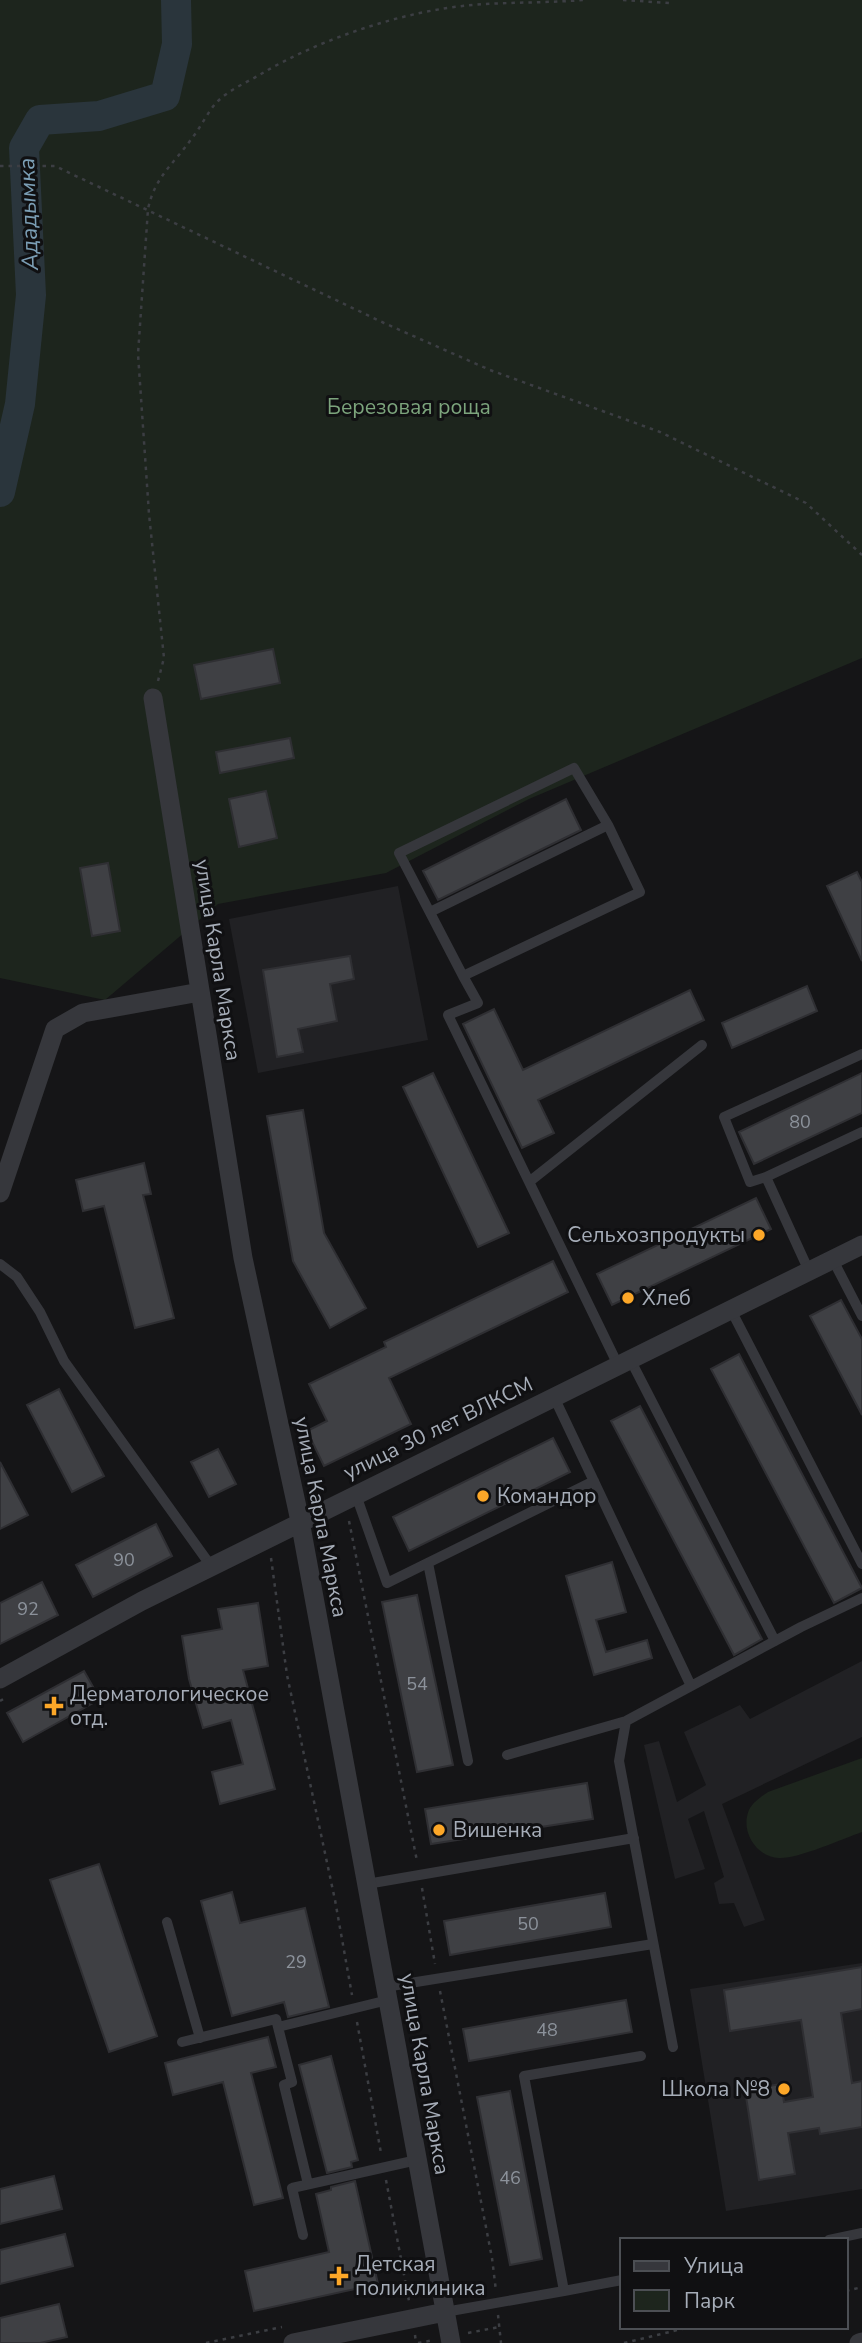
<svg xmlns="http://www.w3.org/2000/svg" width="862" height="2343" viewBox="0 0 862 2343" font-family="'Nunito Sans',sans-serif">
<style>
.built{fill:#212124}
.green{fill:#1d251d}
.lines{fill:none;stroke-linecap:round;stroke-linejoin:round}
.river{stroke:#2a353c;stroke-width:30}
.building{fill:#3f4044;stroke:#2f2f33;stroke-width:2}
.path{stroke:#3c3e43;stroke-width:2.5;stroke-dasharray:3.5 5;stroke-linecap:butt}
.lane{stroke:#36373c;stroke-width:10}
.street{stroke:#36373c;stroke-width:19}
.poi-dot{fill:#fca728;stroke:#101012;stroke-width:2.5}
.labels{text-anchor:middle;stroke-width:6;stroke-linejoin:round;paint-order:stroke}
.number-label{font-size:18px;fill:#8c929b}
.park-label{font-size:21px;fill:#7ca47c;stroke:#101012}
.street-label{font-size:21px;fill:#a6adb8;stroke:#101012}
.poi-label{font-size:21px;fill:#a6adb8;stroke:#101012;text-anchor:start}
.water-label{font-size:23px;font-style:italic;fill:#7b9eb5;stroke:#101012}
</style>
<rect width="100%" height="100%" fill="#151517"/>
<path class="built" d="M 398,886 L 428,1040 L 258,1073 L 229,919 Z
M 862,1661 L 862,1737 L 722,1804 L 765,1920 L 744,1927 L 734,1903 L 719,1904 L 714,1883 L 724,1877 L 704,1811 L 688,1819 L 705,1869 L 675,1879 L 644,1745 L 659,1741 L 677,1802 L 706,1785 L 684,1732 L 740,1705 L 750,1719 Z
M 862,1963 L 862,2189 L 726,2211 L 690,1989 Z"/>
<path class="green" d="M 0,0 L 862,0 L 862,658 L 529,799 L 386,873 L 218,904 L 105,1000 L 0,978 Z
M 862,1758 L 862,1832 C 842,1839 798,1859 779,1858 C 756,1857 740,1831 749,1810 C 753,1802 761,1797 768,1792 Z"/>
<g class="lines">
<path class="river" d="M 0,492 L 20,404 L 31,295 L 24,148 L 40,120 L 99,116 L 165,96 L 177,44 L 176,0"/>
</g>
<path class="building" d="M 273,649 L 280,683 L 201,699 L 194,665 Z
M 290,738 L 294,758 L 220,773 L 216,752 Z
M 266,791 L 277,838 L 239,847 L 229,799 Z
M 566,799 L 581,830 L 438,900 L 423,871 Z
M 108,863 L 120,931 L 92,936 L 80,868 Z
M 857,872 L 862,882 L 862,961 L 827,886 Z
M 350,956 L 354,979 L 330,984 L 337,1021 L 298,1029 L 303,1052 L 277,1057 L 263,970 Z
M 807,986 L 817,1011 L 732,1048 L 722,1023 Z
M 690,990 L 704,1020 L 538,1100 L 554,1133 L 522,1148 L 463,1024 L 494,1009 L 523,1070 Z
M 433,1073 L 509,1233 L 478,1247 L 403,1087 Z
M 862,1073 L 862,1113 L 754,1164 L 739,1132 Z
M 303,1110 L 324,1233 L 366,1308 L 330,1328 L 293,1261 L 267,1116 Z
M 144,1163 L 151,1194 L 143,1195 L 174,1318 L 135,1328 L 104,1206 L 83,1211 L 76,1180 Z
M 756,1198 L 771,1229 L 612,1305 L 597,1274 Z
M 553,1261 L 568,1292 L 389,1378 L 411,1424 L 324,1466 L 307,1431 L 327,1421 L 309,1384 L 386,1347 L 384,1342 Z
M 841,1300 L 862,1339 L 862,1415 L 810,1316 Z
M 739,1354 L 862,1588 L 834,1603 L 711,1369 Z
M 59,1389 L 104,1476 L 72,1492 L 27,1405 Z
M 640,1406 L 762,1639 L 734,1655 L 611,1421 Z
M 553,1438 L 570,1472 L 409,1551 L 393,1517 Z
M 218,1449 L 236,1484 L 209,1497 L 191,1462 Z
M 0,1462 L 28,1515 L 0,1529 Z
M 156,1524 L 172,1556 L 93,1597 L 76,1565 Z
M 612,1562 L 626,1612 L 596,1620 L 606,1652 L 647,1640 L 652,1658 L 594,1675 L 566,1576 Z
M 42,1582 L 58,1615 L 0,1644 L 0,1603 Z
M 417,1595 L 453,1765 L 417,1772 L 382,1602 Z
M 258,1603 L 268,1666 L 243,1670 L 275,1789 L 220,1804 L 212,1772 L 243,1764 L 231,1720 L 203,1728 L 189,1679 L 182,1636 L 222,1629 L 218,1609 Z
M 84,1671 L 100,1699 L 23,1742 L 7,1713 Z
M 587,1783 L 593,1819 L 431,1844 L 425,1809 Z
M 99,1864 L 157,2036 L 109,2052 L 50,1880 Z
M 232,1892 L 240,1923 L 305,1908 L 329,2007 L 288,2017 L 284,2002 L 232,2016 L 201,1901 Z
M 605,1893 L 611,1927 L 450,1955 L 444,1921 Z
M 862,1967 L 862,2009 L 841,2013 L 852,2083 L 862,2081 L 862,2127 L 820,2134 L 819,2128 L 788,2133 L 795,2174 L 759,2180 L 745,2090 L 781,2084 L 784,2102 L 813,2097 L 801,2020 L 730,2031 L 724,1990 Z
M 626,2000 L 632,2032 L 469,2061 L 463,2029 Z
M 268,2037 L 276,2067 L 251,2073 L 283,2198 L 254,2205 L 223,2082 L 173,2095 L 165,2063 Z
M 331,2056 L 358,2160 L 351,2162 L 352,2167 L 327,2173 L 299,2065 Z
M 510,2091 L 542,2259 L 510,2265 L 477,2097 Z
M 54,2176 L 62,2209 L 0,2224 L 0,2189 Z
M 355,2181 L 378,2284 L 254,2311 L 245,2271 L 329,2252 L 316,2194 L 331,2190 L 331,2187 Z
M 65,2234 L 73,2266 L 0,2284 L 0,2250 Z
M 59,2304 L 67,2337 L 40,2343 L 0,2343 L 0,2318 Z"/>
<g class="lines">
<path class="path" d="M 623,0 L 669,3
M 0,166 L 55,166 L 384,323 L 490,370 L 660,432 L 806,503 L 862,555
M 158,681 L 164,658 L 149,514 L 138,354 L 148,209 C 155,176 174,164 192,138 C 201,127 207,113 216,103 C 228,90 246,83 261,74 C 320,39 403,11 472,5 C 509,2 546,3 583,0
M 349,1521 L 417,1861
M 271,1558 L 287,1675 L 335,1900 L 352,1995
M 0,1701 L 7,1697
M 422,1888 L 435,1964
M 440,1991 L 492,2258 L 496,2291
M 357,2022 L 381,2153
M 386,2180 L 409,2301
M 846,2291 L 862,2287
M 498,2315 L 501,2343
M 468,2333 L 499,2327
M 415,2335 L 416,2343
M 206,2343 L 282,2327
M 418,2343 L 434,2340
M 624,2343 L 690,2327"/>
<path class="lane" d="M 430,912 L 608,825 L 640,892 L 463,976 L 399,853 L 574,768 L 608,825
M 463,976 L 478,1003 L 448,1015 L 618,1365
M 766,1177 L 862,1132
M 529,1182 L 702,1045
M 833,1260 L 862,1316
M 0,1264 L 17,1277 L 40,1312 L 64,1361 L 211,1566
M 809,1271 L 766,1177 L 750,1182 L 724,1117 L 862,1054
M 731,1310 L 862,1564
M 630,1359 L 775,1641
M 554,1397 L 691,1686
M 356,1495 L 387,1583 L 594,1481
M 428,1563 L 468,1761
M 626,1721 L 619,1761 L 673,2047
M 507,1755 L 626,1721 L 801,1627 L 862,1598
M 367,1884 L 634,1838
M 167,1922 L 200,2038
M 385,1987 L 653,1944
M 182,2042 L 276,2019 L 278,2027
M 308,2184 L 284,2085 L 292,2082 L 278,2027 L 388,2000
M 303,2235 L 292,2188 L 417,2160
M 829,2240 L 862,2233
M 564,2291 L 622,2280
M 445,2312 L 564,2291 L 524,2076 L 641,2056"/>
<path class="street" d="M 153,698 L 243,1258 L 300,1521 L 451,2343
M 0,1193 L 55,1029 L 83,1013 L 200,992
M 0,1679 L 142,1601 L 862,1245
M 293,2343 L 445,2312
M 859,2343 L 862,2342"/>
</g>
<g class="poi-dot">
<circle cx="759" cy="1235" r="7"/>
<circle cx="628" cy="1298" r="7"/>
<circle cx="483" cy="1496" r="7"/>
<path d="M50.5 1695.5h7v7h7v7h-7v7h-7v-7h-7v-7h7z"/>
<circle cx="439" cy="1830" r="7"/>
<circle cx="784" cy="2089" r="7"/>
<path d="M335.5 2265.5h7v7h7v7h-7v7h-7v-7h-7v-7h7z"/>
</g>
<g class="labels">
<g class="number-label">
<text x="800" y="1128">80</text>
<text x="124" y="1566">90</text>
<text x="28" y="1615">92</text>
<text x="417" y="1690">54</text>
<text x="528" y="1930">50</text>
<text x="296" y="1968">29</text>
<text x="547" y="2036">48</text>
<text x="510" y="2184">46</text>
</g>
<g class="park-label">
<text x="409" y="414">Березовая роща</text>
</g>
<g class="street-label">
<text transform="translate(218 960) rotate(81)" y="7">улица Карла Маркса</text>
<text transform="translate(438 1428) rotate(-26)" y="7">улица 30 лет ВЛКСМ</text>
<text transform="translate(321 1517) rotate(79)" y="7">улица Карла Маркса</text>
<text transform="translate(425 2074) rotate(80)" y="7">улица Карла Маркса</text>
</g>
<g class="poi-label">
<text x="745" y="1242" text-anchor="end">Сельхозпродукты</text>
<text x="642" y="1305">Хлеб</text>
<text x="497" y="1503">Командор</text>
<text x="70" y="1701">Дерматологическое<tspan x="70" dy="24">отд.</tspan></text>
<text x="453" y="1837">Вишенка</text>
<text x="770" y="2096" text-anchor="end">Школа №8</text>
<text x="355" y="2271">Детская<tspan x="355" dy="24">поликлиника</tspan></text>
</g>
<g class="water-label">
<text transform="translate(28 214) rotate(-92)" y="8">Ададымка</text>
</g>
</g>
<rect x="620" y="2238" width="228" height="91" fill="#101012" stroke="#4c4f54" stroke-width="2"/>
<rect x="634" y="2261" width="35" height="10" fill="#36373c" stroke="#4c4f54" stroke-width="2"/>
<text x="684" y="2273" font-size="21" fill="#a6adb8">Улица</text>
<rect x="634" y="2290" width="35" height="21" fill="#1d251d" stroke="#4c4f54" stroke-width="2"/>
<text x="684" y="2308" font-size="21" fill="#a6adb8">Парк</text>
</svg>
